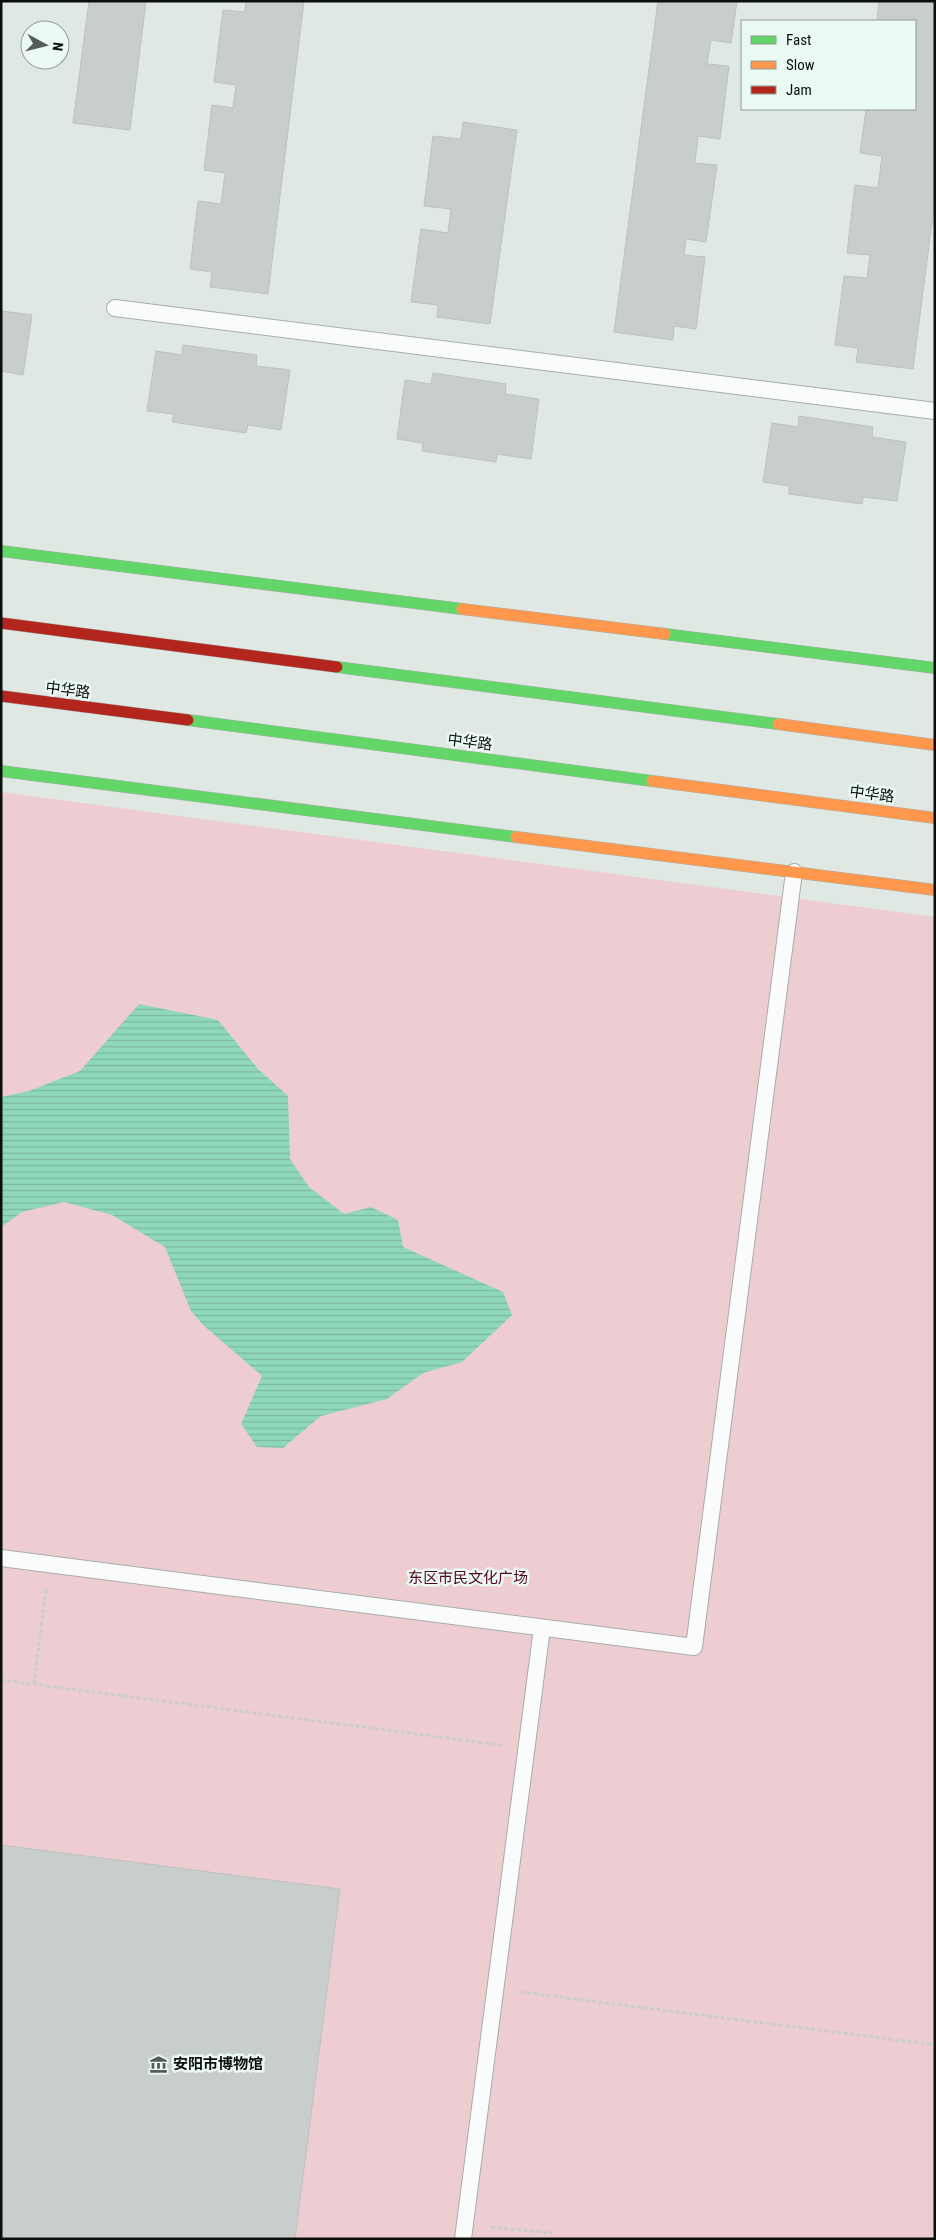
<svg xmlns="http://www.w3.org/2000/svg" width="936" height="2240" viewBox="0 0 936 2240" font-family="'Roboto Condensed','Noto Sans SC',sans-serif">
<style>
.park{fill:#eecdd2}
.water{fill:url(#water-rules)}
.building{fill:#c8cecb;stroke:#bcc2bf}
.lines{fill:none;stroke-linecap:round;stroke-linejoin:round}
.lane-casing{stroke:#a7adaa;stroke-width:18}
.fast-casing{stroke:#a7adaa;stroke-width:12}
.slow-casing{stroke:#a7adaa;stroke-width:12}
.jam-casing{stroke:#a7adaa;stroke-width:12}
.path{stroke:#cacdcb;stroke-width:3;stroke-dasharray:4 2.5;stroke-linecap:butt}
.lane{stroke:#fafcfb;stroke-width:16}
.fast{stroke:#63d668;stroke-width:11}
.slow{stroke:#ff974d;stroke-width:11}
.jam{stroke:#b3261e;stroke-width:11}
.labels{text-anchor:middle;stroke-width:5;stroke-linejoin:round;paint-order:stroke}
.street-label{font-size:15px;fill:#0b100d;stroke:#eaf9f2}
.park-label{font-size:15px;fill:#540423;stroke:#eaf9f2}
.poi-label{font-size:15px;font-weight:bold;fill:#0b100d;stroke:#eaf9f2;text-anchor:start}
</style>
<defs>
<pattern id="water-rules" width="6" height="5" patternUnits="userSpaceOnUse" patternTransform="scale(1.25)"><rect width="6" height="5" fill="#90d8bb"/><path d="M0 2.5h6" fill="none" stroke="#7bb8a0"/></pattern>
</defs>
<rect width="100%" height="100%" fill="#e0e8e4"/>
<path class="park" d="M 1,792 L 935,917 L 935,2239 L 1,2239 Z"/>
<path class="water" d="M 139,1004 L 218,1020 L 258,1069 L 288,1096 L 290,1159 L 309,1187 L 344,1214 L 371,1207 L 398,1220 L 403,1247 L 503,1292 L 512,1315 L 462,1362 L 423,1373 L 387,1399 L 321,1416 L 283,1448 L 257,1447 L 241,1424 L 262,1376 L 203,1325 L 191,1311 L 165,1247 L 112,1215 L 64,1202 L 22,1212 L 1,1227 L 1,1097 L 29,1091 L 80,1071 Z"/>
<path class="building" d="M 89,1 L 146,1 L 130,130 L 73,123 Z
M 246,1 L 304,1 L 268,294 L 210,287 L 212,272 L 190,269 L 198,201 L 221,204 L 225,173 L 204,170 L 212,105 L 233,108 L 236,85 L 214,82 L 223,10 L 245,12 Z
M 658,1 L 737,1 L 731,43 L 711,40 L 707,64 L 729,66 L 720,139 L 698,136 L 695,163 L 717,165 L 706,242 L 686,239 L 684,255 L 705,257 L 696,329 L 674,326 L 673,340 L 614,332 Z
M 879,1 L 935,1 L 935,199 L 913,369 L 856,362 L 858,348 L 835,345 L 844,276 L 867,278 L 870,255 L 847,253 L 855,185 L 878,188 L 882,156 L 860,153 L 866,109 L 915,109 L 915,21 L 877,21 Z
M 463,122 L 517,130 L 490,324 L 437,317 L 438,305 L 411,302 L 421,229 L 448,233 L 451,209 L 424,206 L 433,136 L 461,139 Z
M 1,311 L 32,315 L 23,375 L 1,371 Z
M 183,345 L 257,355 L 256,366 L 290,370 L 281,430 L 248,425 L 246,433 L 172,422 L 174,414 L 147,411 L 156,351 L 182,355 Z
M 433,373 L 506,384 L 505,394 L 539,399 L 531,459 L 497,454 L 496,462 L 422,451 L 423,443 L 397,439 L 405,380 L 431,384 Z
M 799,416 L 873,427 L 872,437 L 906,442 L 897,501 L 863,497 L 862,504 L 789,494 L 789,486 L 763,482 L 772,423 L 798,427 Z
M 1,1845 L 340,1889 L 295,2239 L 1,2239 Z"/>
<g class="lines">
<defs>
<path id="lane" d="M 115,308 L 935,411
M 1,1558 L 694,1647 L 794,872
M 463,2239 L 542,1628"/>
<path id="fast" d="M 1,551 L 462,609
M 665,634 L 935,668
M 337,667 L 778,724
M 188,720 L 652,781
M 1,771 L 516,837"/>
<path id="slow" d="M 462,609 L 665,634
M 778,724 L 935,745
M 652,781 L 935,818
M 516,837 L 935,890"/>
<path id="jam" d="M 1,623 L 337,667
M 1,696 L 188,720"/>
</defs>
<use href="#lane" class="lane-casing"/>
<use href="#fast" class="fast-casing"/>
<use href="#slow" class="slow-casing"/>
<use href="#jam" class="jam-casing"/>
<path class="path" d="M 1,1680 L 501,1745
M 34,1684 L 46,1589
M 521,1992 L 935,2045
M 491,2227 L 552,2233"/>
<use href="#lane" class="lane"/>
<use href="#fast" class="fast"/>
<use href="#slow" class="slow"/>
<use href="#jam" class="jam"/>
</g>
<defs>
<symbol id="museum-bare" viewBox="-9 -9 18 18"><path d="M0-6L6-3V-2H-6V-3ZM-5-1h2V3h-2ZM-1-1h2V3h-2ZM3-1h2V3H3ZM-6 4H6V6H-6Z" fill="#565c58" stroke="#eaf9f2" stroke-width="2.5" paint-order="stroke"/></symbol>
</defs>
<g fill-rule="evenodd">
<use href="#museum-bare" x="146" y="2052" width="25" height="25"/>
</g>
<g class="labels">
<g class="street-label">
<text transform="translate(68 690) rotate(7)" y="5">中华路</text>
<text transform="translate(470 742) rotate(7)" y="5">中华路</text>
<text transform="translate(872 794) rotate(7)" y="5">中华路</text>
</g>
<g class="park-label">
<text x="468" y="1583">东区市民文化广场</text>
</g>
<g class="poi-label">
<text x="173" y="2069">安阳市博物馆</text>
</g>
</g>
<rect width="936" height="2240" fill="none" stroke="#0b100d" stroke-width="5"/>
<rect x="741" y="20" width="175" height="90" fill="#eaf9f2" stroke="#919c96"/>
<rect x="751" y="36" width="25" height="8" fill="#63d668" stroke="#919c96"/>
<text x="786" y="45" font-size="15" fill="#0b100d">Fast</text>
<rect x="751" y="61" width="25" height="8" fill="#ff974d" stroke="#919c96"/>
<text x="786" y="70" font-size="15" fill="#0b100d">Slow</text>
<rect x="751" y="86" width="25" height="8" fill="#b3261e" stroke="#919c96"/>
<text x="786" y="95" font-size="15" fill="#0b100d">Jam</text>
<g transform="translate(45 45) rotate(97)"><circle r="24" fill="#eaf9f2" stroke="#919c96"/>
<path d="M0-4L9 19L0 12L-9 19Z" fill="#565c58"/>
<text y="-8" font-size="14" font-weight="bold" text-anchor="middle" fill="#0b100d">N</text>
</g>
</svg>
